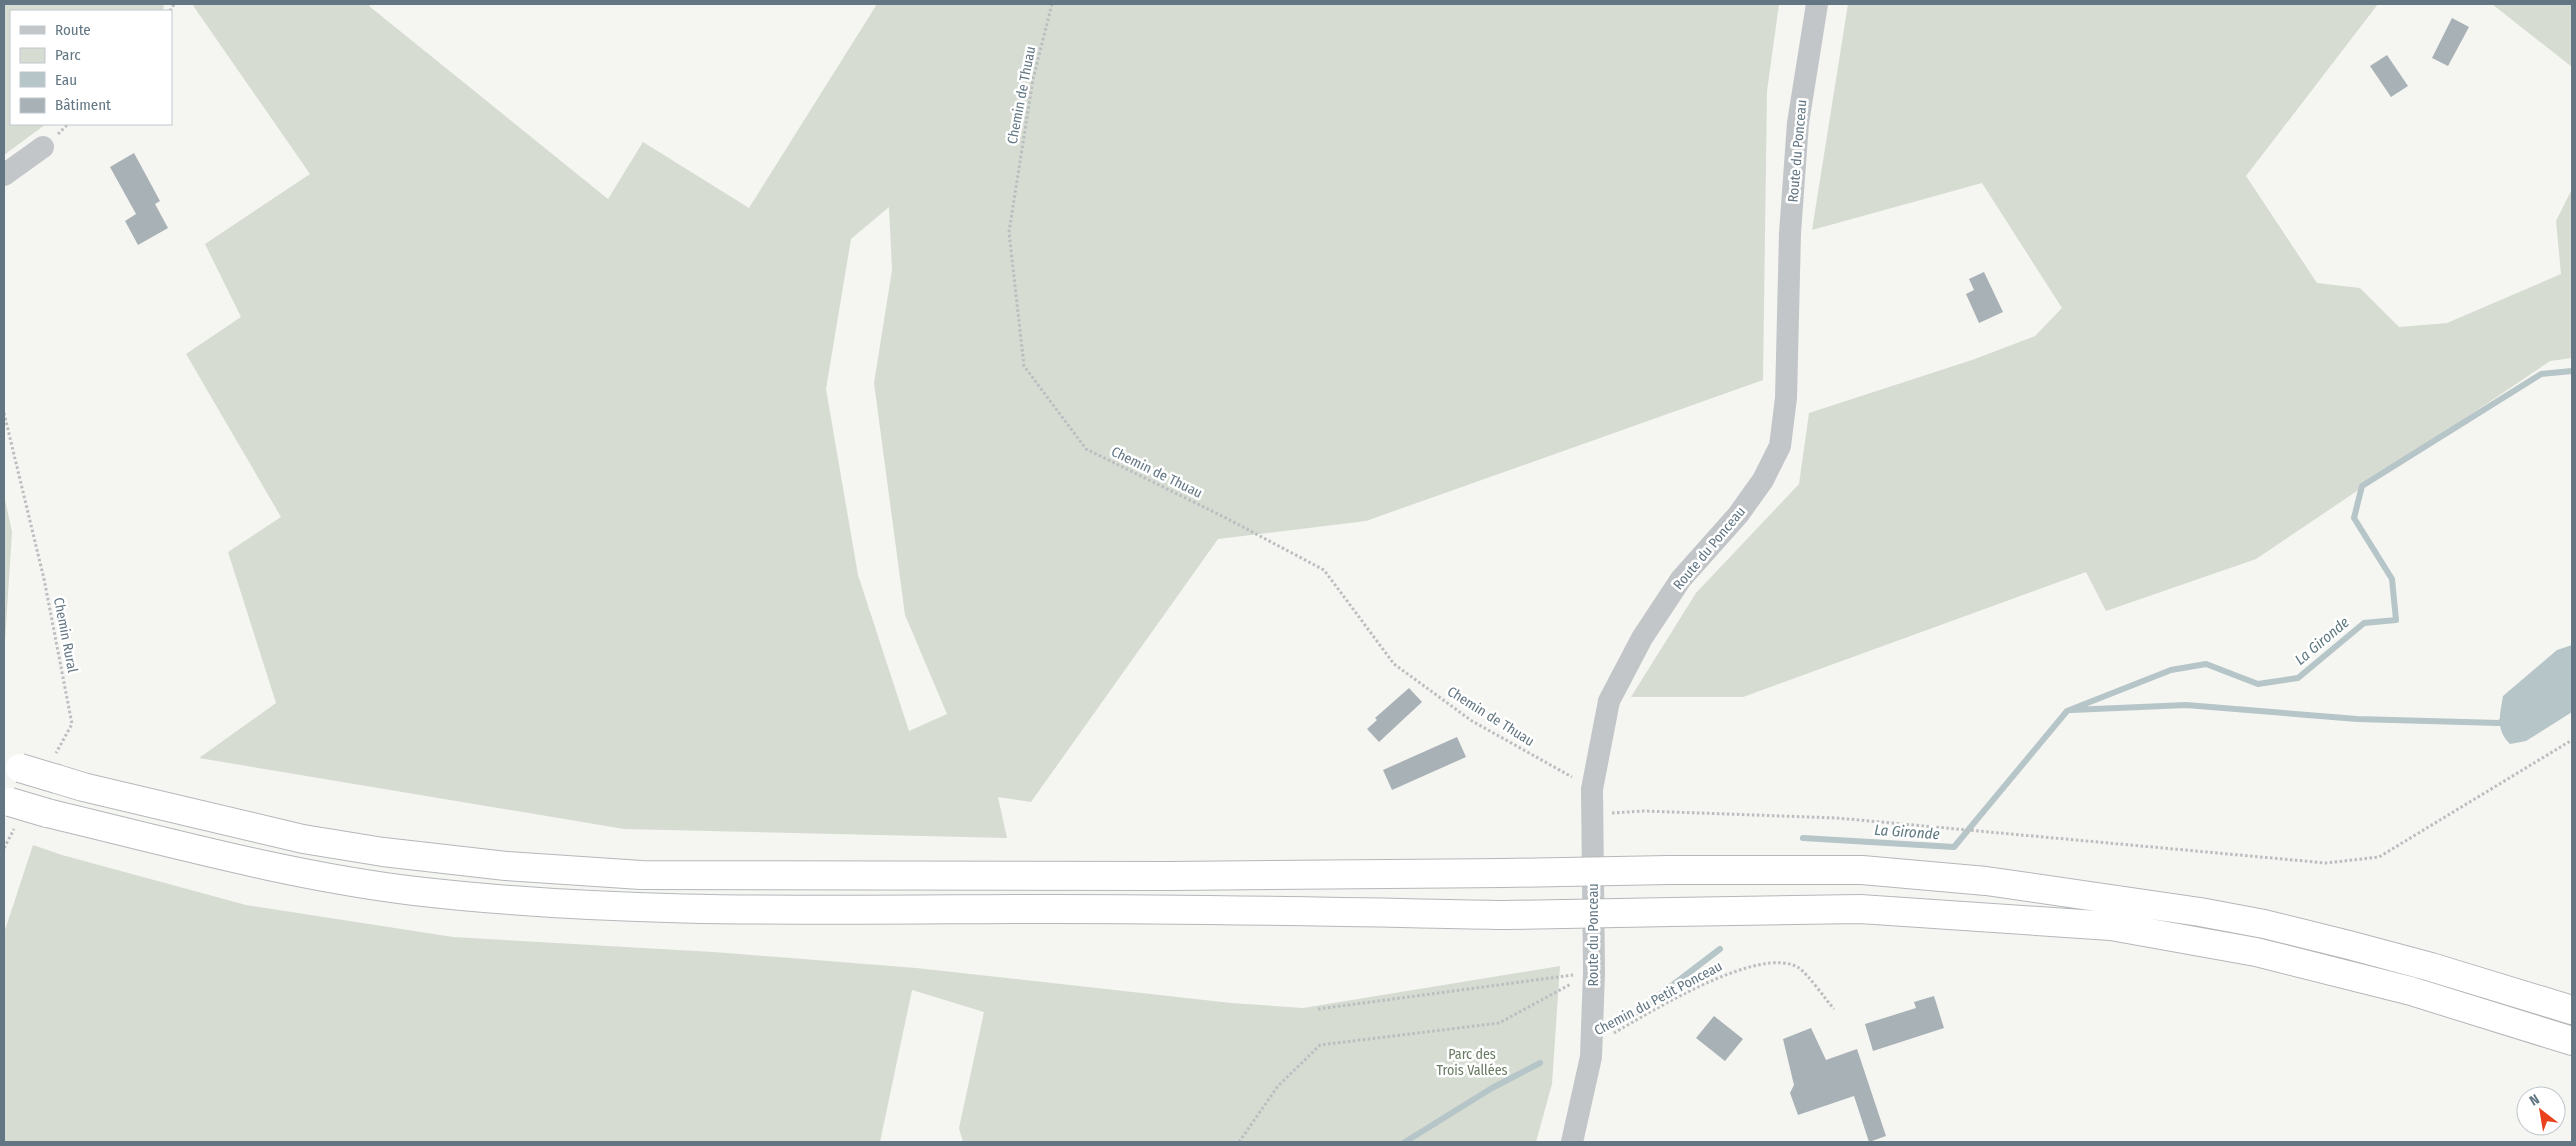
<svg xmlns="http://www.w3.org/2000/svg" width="2576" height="1146" viewBox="0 0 2576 1146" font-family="'Fira Sans Condensed',sans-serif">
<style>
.green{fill:#d6dcd2;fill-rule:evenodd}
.water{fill:#b6c5c8}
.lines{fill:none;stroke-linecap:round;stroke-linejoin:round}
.stream{stroke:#b6c5c8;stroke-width:6}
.building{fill:#a8b1b6}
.highway-casing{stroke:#b4b8bb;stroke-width:30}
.path{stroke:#bbbec0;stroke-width:3;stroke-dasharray:2.5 2.5;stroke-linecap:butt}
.minor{stroke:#c2c6c9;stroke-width:22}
.highway{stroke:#fff;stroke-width:28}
.highway-bridge-casing{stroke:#b4b8bb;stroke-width:30;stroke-linecap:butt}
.highway-bridge{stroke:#fff;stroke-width:28}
.labels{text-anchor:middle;stroke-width:5;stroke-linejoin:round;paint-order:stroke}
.street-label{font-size:14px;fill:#627683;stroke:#fff}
.park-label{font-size:14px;fill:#687a62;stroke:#fff}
.water-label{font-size:15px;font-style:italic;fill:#5e7980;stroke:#fff}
</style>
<rect width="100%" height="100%" fill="#f5f5f1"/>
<path class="green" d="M 4,4 L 164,4 L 163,11 L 11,11 L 11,124 L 46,124 L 4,155 Z
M 192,4 L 371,4 L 369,6 L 608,199 L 643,142 L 749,208 L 877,4 L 1779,4 L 1767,91 L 1763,380 L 1366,521 L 1218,539 L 1031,802 L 998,797 L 1007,838 L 624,829 L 199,758 L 276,703 L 228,552 L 281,517 L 186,354 L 241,317 L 205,244 L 310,174 ZM 889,207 L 892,270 L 874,383 L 905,615 L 947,714 L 909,731 L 858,575 L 826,389 L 851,239 Z
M 1848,4 L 2378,4 L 2246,176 L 2317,283 L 2360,288 L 2399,327 L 2447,323 L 2561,274 L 2556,221 L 2572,189 L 2572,358 L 2550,361 L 2256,559 L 2106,611 L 2086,572 L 1743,697 L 1631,697 L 1696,593 L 1799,484 L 1809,413 L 1972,360 L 2035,336 L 2062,308 L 1982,183 L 1812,230 Z
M 2492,4 L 2572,4 L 2572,67 Z
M 4,495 L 12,532 L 4,657 Z
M 33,845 L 62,855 L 246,905 L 453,937 L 713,952 L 916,968 L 1231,1003 L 1303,1008 L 1560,966 L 1552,1084 L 1536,1142 L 963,1142 L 959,1128 L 984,1012 L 912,990 L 880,1142 L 4,1142 L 4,933 Z"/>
<path class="water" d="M 2572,645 L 2572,712 L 2526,741 L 2510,744 C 2495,730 2500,714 2503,696 L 2557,650 Z"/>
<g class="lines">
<path class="stream" d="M 2072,710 L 2186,705 L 2357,719 L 2499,723 L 2505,719
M 1803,838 L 1954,847 L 2067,711 L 2171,670 L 2206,664 L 2258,684 L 2298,678 L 2364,623 L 2396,620 L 2392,579 L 2354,518 L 2362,486 L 2541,374 L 2572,371
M 1628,1019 L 1720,949
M 1405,1142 L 1492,1088 L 1540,1063"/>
</g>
<path class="building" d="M 2452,18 L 2469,27 L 2448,66 L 2432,58 Z
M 2387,55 L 2408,86 L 2391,97 L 2370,66 Z
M 134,153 L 160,201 L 155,204 L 168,228 L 138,245 L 125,221 L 136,214 L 110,167 Z
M 1984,272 L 2003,312 L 1979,323 L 1966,294 L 1974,290 L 1969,279 Z
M 1409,688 L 1422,702 L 1379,742 L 1367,729 L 1377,720 L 1375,718 Z
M 1457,737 L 1466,757 L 1392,790 L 1383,770 Z
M 1934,996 L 1944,1028 L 1873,1051 L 1865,1024 L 1916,1008 L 1914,1002 Z
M 1714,1016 L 1743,1039 L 1725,1061 L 1696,1038 Z
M 1811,1028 L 1826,1060 L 1857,1049 L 1886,1136 L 1869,1142 L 1854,1096 L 1798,1115 L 1790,1093 L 1794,1085 L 1783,1039 Z"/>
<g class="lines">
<defs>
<path id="highway" d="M 57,779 L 83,787 L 303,839 L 383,852 L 506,866 L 641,875 L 1170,876 L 1505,873
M 47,813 C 169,842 290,876 415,891 C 613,914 813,910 1011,909 C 1176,908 1340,912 1505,915
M 1669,870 L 1862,870 L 1986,881 L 2200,912 L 2264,924 L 2349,945 L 2431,967 L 2572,1010
M 1672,912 L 1860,909 L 2111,926 L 2256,952 L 2411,991 L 2572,1041"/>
</defs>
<use href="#highway" class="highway-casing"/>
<path class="path" d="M 1052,4 L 1033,79 L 1009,232 L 1024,366 L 1086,449 L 1224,517 L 1324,570 L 1394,664 L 1472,721 L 1572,777
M 170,11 L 174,4
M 58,134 L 68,124
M 4,413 L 44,579 L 72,724 L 56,753
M 1612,813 L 1644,811 L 1837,818 L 2326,863 L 2379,857 L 2572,740
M 4,848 L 14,829
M 1318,1009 L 1573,975
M 1614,1033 C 1649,1013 1761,943 1799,968 C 1808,974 1826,1000 1834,1009
M 1239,1142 L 1278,1086 L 1320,1045 L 1499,1023 L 1571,984"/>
<path class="minor" d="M 4,175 L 43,147
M 1572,1142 L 1591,1057 L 1594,972 L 1592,789 L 1609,701 L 1642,638 L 1681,579 L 1738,515 L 1763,480 L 1780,446 L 1786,398 L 1790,233 L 1798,123 L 1817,4"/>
<use href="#highway" class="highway"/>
<defs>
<path id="highway-bridge" d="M 20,768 L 57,779
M 10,802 L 47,813
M 1505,873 L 1669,870
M 1505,915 L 1672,912"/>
</defs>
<use href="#highway-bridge" class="highway-bridge-casing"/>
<use href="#highway-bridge" class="highway-bridge"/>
</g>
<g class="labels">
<g class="street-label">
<text transform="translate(1021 95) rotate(-79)" y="5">Chemin de Thuau</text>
<text transform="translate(1797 151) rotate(-85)" y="5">Route du Ponceau</text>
<text transform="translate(1157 472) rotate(26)" y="5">Chemin de Thuau</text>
<text transform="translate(1709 548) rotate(-50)" y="5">Route du Ponceau</text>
<text transform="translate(66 635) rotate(79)" y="5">Chemin Rural</text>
<text transform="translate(1491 716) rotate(32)" y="5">Chemin de Thuau</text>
<text transform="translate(1593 935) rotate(-90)" y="5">Route du Ponceau</text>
<text transform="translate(1658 998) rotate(-28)" y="5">Chemin du Petit Ponceau</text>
</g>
<g class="park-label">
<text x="1472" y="1059">Parc des<tspan x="1472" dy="16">Trois Vallées</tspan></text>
</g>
<g class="water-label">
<text transform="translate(2322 641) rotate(-40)" y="5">La Gironde</text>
<text transform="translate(1907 832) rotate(4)" y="5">La Gironde</text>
</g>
</g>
<rect width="2576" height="1146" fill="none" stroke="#627683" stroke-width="10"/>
<rect x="10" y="10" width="162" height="115" fill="#ffffff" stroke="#c0c8cd"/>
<rect x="20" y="26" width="25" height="8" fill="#c2c6c9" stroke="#c0c8cd"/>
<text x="55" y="35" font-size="15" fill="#627683">Route</text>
<rect x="20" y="48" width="25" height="15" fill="#d6dcd2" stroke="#c0c8cd"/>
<text x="55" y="60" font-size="15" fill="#627683">Parc</text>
<rect x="20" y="72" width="25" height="15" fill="#b6c5c8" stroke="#c0c8cd"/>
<text x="55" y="85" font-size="15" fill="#627683">Eau</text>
<rect x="20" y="98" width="25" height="15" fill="#a8b1b6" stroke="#c0c8cd"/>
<text x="55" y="110" font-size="15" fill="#627683">Bâtiment</text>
<g transform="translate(2541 1111) rotate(329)"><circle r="24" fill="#ffffff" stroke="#c0c8cd"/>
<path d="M0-4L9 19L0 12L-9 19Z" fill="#e9421c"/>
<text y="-8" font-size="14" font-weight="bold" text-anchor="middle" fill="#627683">N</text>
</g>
</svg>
